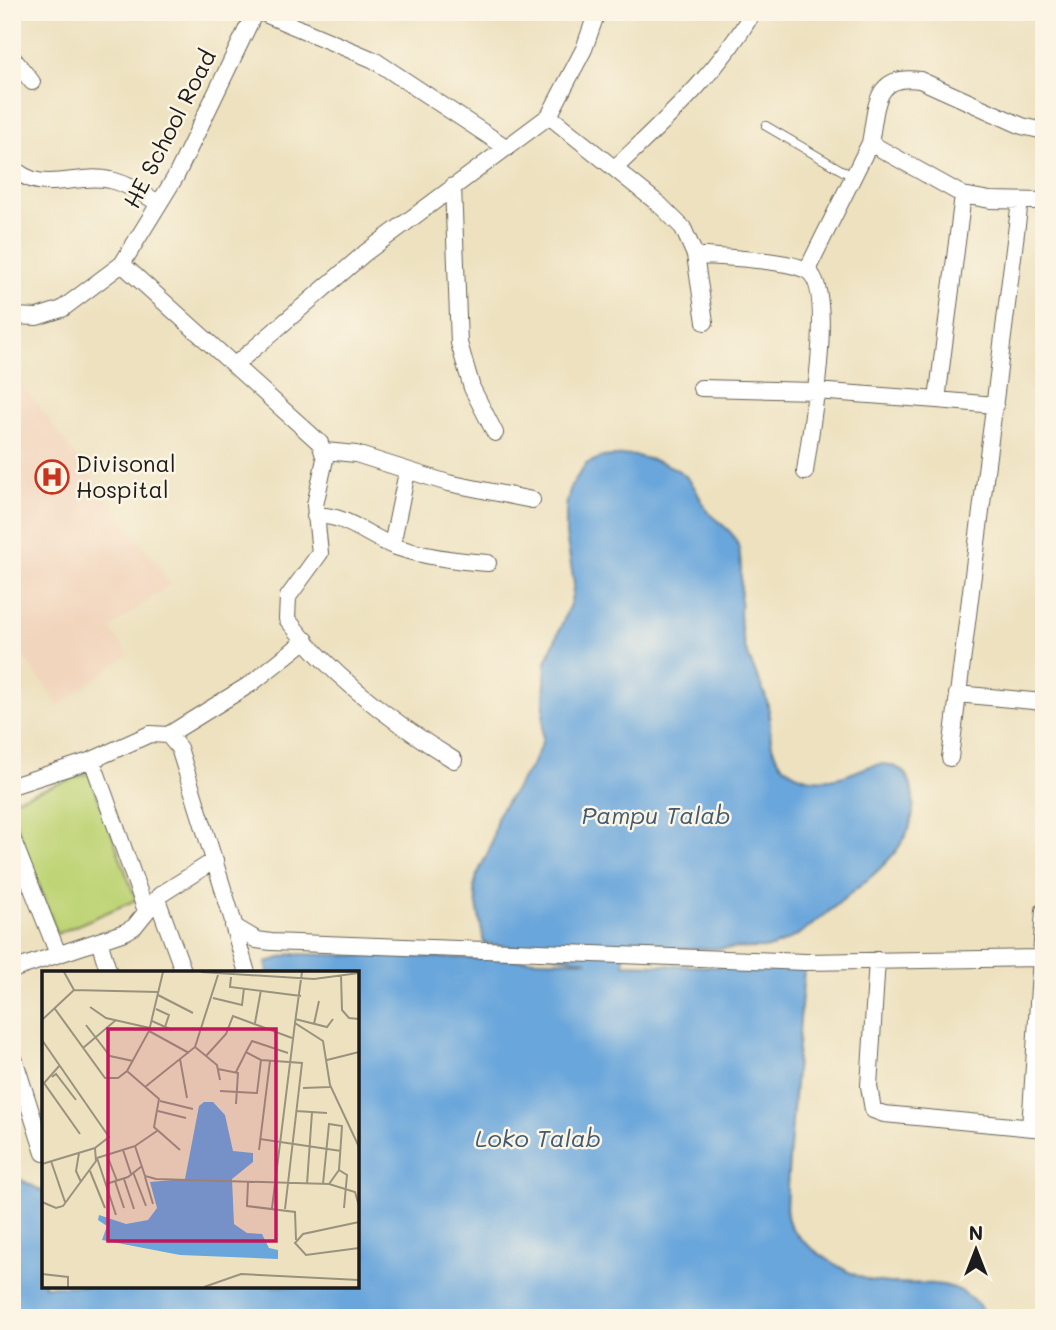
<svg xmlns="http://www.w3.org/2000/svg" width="1056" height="1330" viewBox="0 0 1056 1330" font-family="Mali,sans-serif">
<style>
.built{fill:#f2d5bd}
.green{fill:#bfd477;stroke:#6e784a;stroke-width:2}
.water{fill:#69a6db;stroke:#42617c;stroke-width:2}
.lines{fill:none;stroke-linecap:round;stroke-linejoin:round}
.lane-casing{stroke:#656155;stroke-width:10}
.street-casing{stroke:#656155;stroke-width:18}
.lane{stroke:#fff;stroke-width:8}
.street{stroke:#fff;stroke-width:16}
.labels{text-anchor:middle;stroke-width:5;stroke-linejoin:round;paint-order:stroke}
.street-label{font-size:23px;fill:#1c1c1c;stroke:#fcf5e5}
.poi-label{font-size:23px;fill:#1c1c1c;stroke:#fcf5e5;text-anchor:start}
.water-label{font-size:24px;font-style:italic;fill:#3f5a72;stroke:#fcf5e5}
.inset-road{fill:none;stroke:#99927e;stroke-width:2}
.view{fill:#c2185b;fill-opacity:0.15;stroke:#c2185b;stroke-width:3.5}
.inset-edge{fill:none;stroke:#1c1c1c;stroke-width:3.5}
</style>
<rect width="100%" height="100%" fill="#fcf5e5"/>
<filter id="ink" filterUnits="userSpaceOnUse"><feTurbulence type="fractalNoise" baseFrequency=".0143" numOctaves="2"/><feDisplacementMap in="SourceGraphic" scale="14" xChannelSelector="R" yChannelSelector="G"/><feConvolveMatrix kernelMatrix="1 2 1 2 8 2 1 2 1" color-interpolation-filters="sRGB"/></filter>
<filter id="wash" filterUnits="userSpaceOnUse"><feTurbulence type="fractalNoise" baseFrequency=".00686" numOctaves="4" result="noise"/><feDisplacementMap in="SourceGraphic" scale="28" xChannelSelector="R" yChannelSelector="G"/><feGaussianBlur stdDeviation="1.57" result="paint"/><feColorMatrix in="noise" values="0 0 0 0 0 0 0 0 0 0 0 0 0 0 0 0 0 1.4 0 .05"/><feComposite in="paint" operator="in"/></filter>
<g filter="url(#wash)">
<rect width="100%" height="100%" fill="#ede1bf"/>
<path class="built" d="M 12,370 L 171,584 L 110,628 L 128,655 L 59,705 L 12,641 Z"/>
<path class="green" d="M 89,773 L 136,900 L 57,934 L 12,812 L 12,800 Z"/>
<path class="water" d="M 630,455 C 651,459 677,464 691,482 C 699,492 701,505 710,514 C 722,526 735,531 739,549 C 745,579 736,610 743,639 C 747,660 760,678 766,698 C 771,711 769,726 771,740 C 776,773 809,785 840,777 C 857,773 872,761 890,765 C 902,768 908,775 911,786 C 924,834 885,866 851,893 C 825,914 801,939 768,948 L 624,949 L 624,964 L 804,969 L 787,1187 C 787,1199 784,1213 790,1225 C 801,1246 850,1276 873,1281 C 922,1290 955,1268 989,1318 L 12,1318 L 12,1175 L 44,1192 L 44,1286 L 357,1286 L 357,973 L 268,973 L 266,963 L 291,954 L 588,961 L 484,943 L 474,888 L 477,875 L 490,848 L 498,814 L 532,765 L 542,743 L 546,662 L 571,602 L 574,583 L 566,535 L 566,506 L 571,486 L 586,464 L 602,457 Z"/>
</g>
<g filter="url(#ink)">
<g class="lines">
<defs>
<path id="lane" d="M 766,126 L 855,178"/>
<path id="street" d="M 260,12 L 374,60 L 507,148
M 1037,12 L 1044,15
M 12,57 L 32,82
M 549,116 L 660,205 L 683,228 L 695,255 L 705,322
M 870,143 C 877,108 873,73 920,80 L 1022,126 L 1044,131
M 12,166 C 39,197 76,172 110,180 C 127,183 144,195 159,203
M 615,168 C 665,120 718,73 753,12
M 453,186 L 459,343 L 472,388 L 495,433
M 695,255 C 722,258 783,259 806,270 C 838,285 809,438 805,472
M 122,264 L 320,443 L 325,459 L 315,505 L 320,553 L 288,597 L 287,619 C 332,677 392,722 454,760
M 807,270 L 870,143 L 963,195 L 990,200 L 1044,201
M 12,316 L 37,317 L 62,309 L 122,264 L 176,176 L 255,12
M 236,364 L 365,253 L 549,116 L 584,49 L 597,12
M 701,388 L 815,391 L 937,400 L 963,195
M 937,400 L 995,405
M 325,451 L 356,454 L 448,483 L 532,500
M 315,516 C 345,513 368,537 396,547 C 426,557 456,561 488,563
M 392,545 L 407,472
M 957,694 L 1044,702
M 168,735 L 252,683 L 306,640
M 950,758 L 1020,201
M 92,760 L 146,911
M 12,786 L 92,760 L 150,734 L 168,735 L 179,748 L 235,927 L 257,940 L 271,942 L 805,962 L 1044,958
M 12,838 L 58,954
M 157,899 L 184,973
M 233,925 L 247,973
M 99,941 L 109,973
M 877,960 L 869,1086 L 873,1110 L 884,1114 L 1044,1129
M 12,970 L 125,932 L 134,927 L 160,895 L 215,860
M 12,1052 L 44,1153
M 1030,1128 L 1044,910"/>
</defs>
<use href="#lane" class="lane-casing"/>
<use href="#street" class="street-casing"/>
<use href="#lane" class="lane"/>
<use href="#street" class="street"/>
</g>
</g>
<defs>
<symbol id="hospital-ring" viewBox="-11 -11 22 22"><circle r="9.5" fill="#fcf5e5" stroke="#c8321e" stroke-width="1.5"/><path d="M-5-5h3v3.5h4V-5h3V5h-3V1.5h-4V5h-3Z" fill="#c8321e"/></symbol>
</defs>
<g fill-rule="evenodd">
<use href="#hospital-ring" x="33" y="458" width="38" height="38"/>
</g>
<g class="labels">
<g class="street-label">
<text transform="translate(170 129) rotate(-63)" y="8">HE School Road</text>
</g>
<g class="poi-label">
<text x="76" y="472">Divisonal<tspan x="76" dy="26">Hospital</tspan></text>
</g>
<g class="water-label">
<text x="656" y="824">Pampu Talab</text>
<text x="538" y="1147">Loko Talab</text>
</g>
</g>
<g transform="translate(42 971)">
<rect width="317" height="317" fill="#ede1bf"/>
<path d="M 162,131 L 171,131 L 183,144 L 191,180 L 211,182 L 211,191 L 190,208 L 192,253 L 205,262 L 220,263 L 227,277 L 236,279 L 236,288 L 138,284 L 60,269 L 65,255 L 56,249 L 57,244 L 84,253 L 106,249 L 115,237 L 108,211 L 143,208 L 157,135 Z" fill="#69a6db"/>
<path class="inset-road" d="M 22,1 L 32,19 L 116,21M 159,1 L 272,8 L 317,2M 260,1 L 253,52 L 281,70 L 288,114 L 317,176M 299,4 L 300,39 L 307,47 L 317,48M 189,6 L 188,16 L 259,25M 116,24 L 151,42M 171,27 L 200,34 L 202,17M 48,36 L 64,47 L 108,57M 13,38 L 63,107 L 76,107 L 85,100 L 107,60 L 121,1M 114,38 L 127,44 L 123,56M 253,48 L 285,56 L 291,48M 0,49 L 32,19M 110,50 L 130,59M 213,52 L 219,19M 272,53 L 277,30M 44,54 L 68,85 L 91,90M 107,60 L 147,82M 0,69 L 67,166 L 53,177 L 54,190 L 21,235 L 14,237 L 0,231M 153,76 L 175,94 L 178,109M 41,77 L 74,49M 204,81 L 210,70 L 246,82M 164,85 L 184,63 L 191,45 L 250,67M 138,88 L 145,127M 285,89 L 317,81M 18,94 L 2,112 L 38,163M 176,98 L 196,102 L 194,133M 85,100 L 117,128 L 112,156 L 138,179M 194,101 L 204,81 L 219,89 L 260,92 L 243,238M 10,106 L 14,103 L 34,129M 103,116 L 153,76 L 176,4M 261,117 L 288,116M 178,120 L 215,122 L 219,89M 118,130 L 151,138M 116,140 L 144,147M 254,140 L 285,142M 218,168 L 299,180M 93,175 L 115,160M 81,179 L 89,203M 217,179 L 228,90M 37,182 L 34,200 L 39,211M 65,184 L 75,210M 55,187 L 93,175 L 103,205 L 114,208 L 287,213 L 297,199M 55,187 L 74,244M 9,190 L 23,231M 0,193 L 53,177M 48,200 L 63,237M 91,201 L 104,235M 103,206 L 111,233M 82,208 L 92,238M 73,210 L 82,237M 206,211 L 205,235 L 253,241 L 254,269M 64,213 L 86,206 L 100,195M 265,213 L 270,141M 281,213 L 287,153 L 300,155 L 297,199 L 305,204 L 302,237M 287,213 L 313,221 L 317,235M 230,237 L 253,52M 317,251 L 261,263 L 253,272 L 264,284 L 317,277M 0,303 L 26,306 L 26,316M 162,316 L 199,303 L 317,309"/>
<path class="view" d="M 66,58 L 234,58 L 234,270 L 66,270 Z"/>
<rect width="317" height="317" class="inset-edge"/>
</g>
<rect width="1056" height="1330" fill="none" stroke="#fcf5e5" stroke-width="42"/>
<g transform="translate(976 1250)" stroke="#fcf5e5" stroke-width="5" paint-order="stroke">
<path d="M0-5L12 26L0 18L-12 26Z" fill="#1c1c1c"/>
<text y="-10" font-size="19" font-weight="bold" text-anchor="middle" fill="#1c1c1c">N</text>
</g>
</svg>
